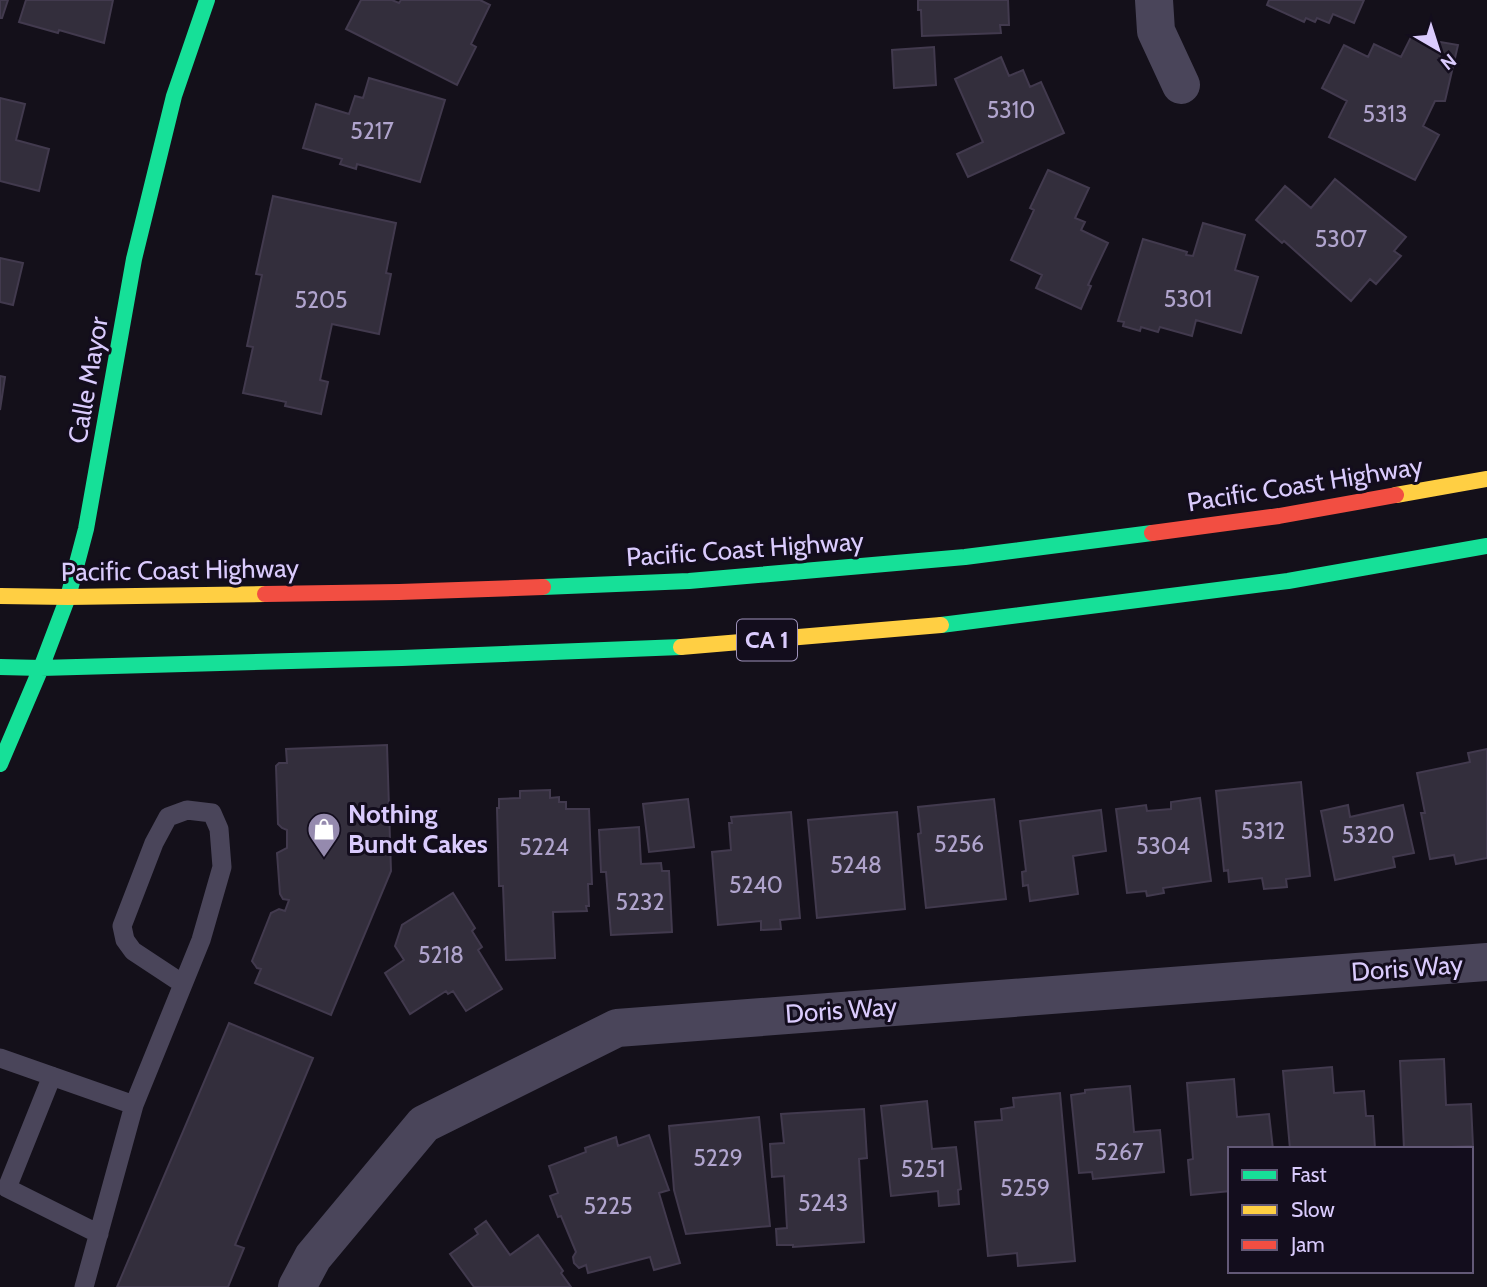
<svg xmlns="http://www.w3.org/2000/svg" width="1487" height="1287" viewBox="0 0 1487 1287" font-family="Cabin,sans-serif">
<style>
.building{fill:#332e3c;stroke:#423a4e;stroke-width:2}
.lines{fill:none;stroke-linecap:round;stroke-linejoin:round}
.lane{stroke:#4a455a;stroke-width:19}
.street{stroke:#4a455a;stroke-width:38}
.fast{stroke:#16e098;stroke-width:16}
.slow{stroke:#ffcf43;stroke-width:16}
.jam{stroke:#f24e42;stroke-width:16}
.labels{text-anchor:middle;stroke-width:6;stroke-linejoin:round;paint-order:stroke}
.number-label{font-size:23px;fill:#b0a4cd}
.shield{fill:#130d1d;stroke:#9e92ba;stroke-width:2}
.shield-label{font-size:24px;font-weight:bold;fill:#dacbfd}
.street-label{font-size:26px;fill:#dacbfd;stroke:#130d1d}
.poi-label{font-size:26px;font-weight:bold;fill:#dacbfd;stroke:#130d1d;text-anchor:start}
</style>
<rect width="100%" height="100%" fill="#14101a"/>
<path class="building" d="M 0,0 L 8,0 L 2,18 L 0,18 Z
M 26,0 L 113,0 L 104,43 L 59,30 L 58,33 L 19,22 Z
M 361,0 L 392,0 L 399,3 L 401,0 L 480,0 L 490,5 L 471,44 L 476,47 L 457,85 L 346,29 Z
M 918,0 L 1008,0 L 1009,25 L 1000,25 L 1001,33 L 922,36 L 921,10 L 918,10 Z
M 1269,0 L 1364,0 L 1354,23 L 1333,14 L 1329,23 L 1317,18 L 1315,22 L 1306,18 L 1304,22 L 1267,5 Z
M 1411,37 L 1458,45 L 1445,101 L 1435,101 L 1423,126 L 1439,135 L 1415,180 L 1329,137 L 1347,101 L 1322,88 L 1344,45 L 1368,57 L 1374,44 L 1401,57 Z
M 934,47 L 936,85 L 894,88 L 892,50 Z
M 1001,57 L 1009,76 L 1023,70 L 1030,87 L 1041,82 L 1064,133 L 968,177 L 957,154 L 983,142 L 955,79 Z
M 369,78 L 445,100 L 420,182 L 357,164 L 356,169 L 340,164 L 342,159 L 303,148 L 316,104 L 349,114 L 355,96 L 363,98 Z
M 0,98 L 25,104 L 16,140 L 49,149 L 39,191 L 0,181 Z
M 1048,170 L 1089,188 L 1075,218 L 1085,222 L 1081,230 L 1108,243 L 1088,285 L 1091,286 L 1081,309 L 1036,288 L 1042,275 L 1011,260 L 1034,210 L 1030,208 Z
M 1335,179 L 1406,237 L 1394,251 L 1401,256 L 1376,284 L 1370,279 L 1351,301 L 1284,241 L 1282,243 L 1256,220 L 1285,186 L 1311,208 Z
M 273,196 L 396,223 L 386,273 L 391,274 L 379,334 L 332,324 L 320,380 L 328,382 L 321,414 L 285,406 L 286,402 L 243,393 L 253,347 L 247,346 L 262,275 L 256,274 Z
M 1203,223 L 1245,235 L 1235,270 L 1258,277 L 1241,333 L 1196,320 L 1192,336 L 1160,327 L 1158,332 L 1141,327 L 1140,331 L 1123,326 L 1124,322 L 1118,321 L 1143,239 L 1187,252 L 1186,255 L 1193,256 Z
M 0,258 L 23,263 L 13,305 L 0,302 Z
M 0,376 L 5,377 L 0,410 Z
M 387,745 L 391,871 L 331,1015 L 255,983 L 261,969 L 257,968 L 252,961 L 271,913 L 279,909 L 285,911 L 289,900 L 283,899 L 280,894 L 277,853 L 287,848 L 287,830 L 282,828 L 278,824 L 276,766 L 279,763 L 287,763 L 286,749 Z
M 1487,749 L 1487,858 L 1456,864 L 1454,855 L 1430,859 L 1421,813 L 1425,813 L 1417,773 L 1470,762 L 1468,753 Z
M 1301,782 L 1310,876 L 1286,879 L 1287,887 L 1264,889 L 1262,878 L 1229,882 L 1228,870 L 1224,871 L 1216,791 Z
M 550,790 L 550,798 L 559,797 L 559,802 L 566,802 L 566,809 L 589,809 L 592,884 L 588,884 L 589,906 L 586,906 L 587,911 L 553,912 L 555,958 L 506,960 L 503,886 L 499,886 L 497,808 L 499,808 L 499,799 L 520,798 L 520,791 Z
M 1200,798 L 1211,881 L 1163,888 L 1164,893 L 1147,896 L 1146,891 L 1127,893 L 1116,809 L 1146,805 L 1147,811 L 1171,809 L 1171,802 Z
M 688,799 L 694,847 L 649,852 L 643,804 Z
M 994,799 L 1006,899 L 926,908 L 918,834 L 921,833 L 918,807 Z
M 1348,805 L 1350,817 L 1403,805 L 1414,853 L 1393,857 L 1395,867 L 1335,880 L 1321,811 Z
M 1101,810 L 1106,851 L 1073,856 L 1078,894 L 1030,901 L 1028,885 L 1023,886 L 1022,872 L 1026,871 L 1020,821 Z
M 791,812 L 800,918 L 780,920 L 781,929 L 761,930 L 761,921 L 718,925 L 712,852 L 731,850 L 729,823 L 732,823 L 731,817 Z
M 897,812 L 905,909 L 817,918 L 808,820 Z
M 639,827 L 641,864 L 661,863 L 662,871 L 669,871 L 672,932 L 611,935 L 606,872 L 601,872 L 599,830 Z
M 453,893 L 475,928 L 472,931 L 482,947 L 478,950 L 502,989 L 466,1011 L 453,991 L 448,994 L 446,991 L 410,1014 L 385,973 L 404,960 L 395,946 L 402,925 Z
M 229,1023 L 313,1058 L 235,1245 L 244,1248 L 228,1287 L 117,1287 Z
M 1444,1059 L 1446,1105 L 1471,1104 L 1473,1146 L 1404,1149 L 1400,1061 Z
M 1332,1067 L 1334,1093 L 1364,1091 L 1366,1116 L 1373,1116 L 1375,1149 L 1290,1149 L 1283,1071 Z
M 1234,1079 L 1237,1117 L 1269,1114 L 1273,1149 L 1230,1149 L 1230,1191 L 1191,1195 L 1188,1160 L 1193,1159 L 1187,1083 Z
M 1130,1086 L 1134,1132 L 1160,1130 L 1164,1172 L 1093,1179 L 1092,1172 L 1079,1173 L 1071,1095 L 1085,1093 L 1085,1090 Z
M 1060,1093 L 1075,1261 L 1018,1266 L 1017,1253 L 988,1256 L 975,1122 L 1002,1120 L 1001,1109 L 1014,1107 L 1013,1098 Z
M 927,1101 L 932,1149 L 956,1147 L 961,1189 L 958,1190 L 959,1204 L 939,1206 L 938,1191 L 891,1196 L 881,1106 Z
M 864,1109 L 867,1158 L 859,1159 L 864,1242 L 793,1247 L 793,1245 L 777,1245 L 776,1229 L 787,1228 L 784,1176 L 772,1177 L 770,1144 L 784,1143 L 781,1114 Z
M 759,1117 L 770,1226 L 686,1234 L 674,1190 L 669,1126 Z
M 649,1135 L 669,1190 L 659,1193 L 680,1263 L 654,1270 L 650,1257 L 588,1273 L 586,1265 L 579,1268 L 574,1263 L 573,1257 L 576,1252 L 561,1216 L 558,1217 L 550,1196 L 558,1193 L 549,1166 L 586,1152 L 585,1148 L 616,1137 L 618,1146 Z
M 486,1221 L 510,1255 L 538,1235 L 563,1271 L 561,1273 L 571,1287 L 474,1287 L 450,1254 L 478,1234 L 475,1229 Z"/>
<g class="lines">
<path class="lane" d="M 0,1058 L 134,1105 L 84,1287
M 52,1076 L 7,1188 L 99,1234
M 134,1105 L 201,940 L 222,867 L 219,829 L 212,813 L 187,810 L 168,817 L 154,843 L 122,926 L 125,940 L 133,951 L 183,984"/>
<path class="street" d="M 1154,0 L 1156,31 L 1181,85
M 297,1287 L 313,1257 L 424,1124 L 617,1028 L 1487,962"/>
<path class="fast" d="M 543,587 L 689,581 L 965,557 L 1152,533
M 941,625 L 1288,581 L 1487,546
M 0,667 L 41,668 L 402,658 L 681,647
M 0,764 L 41,668 L 68,597 L 86,529 L 134,259 L 174,96 L 207,0"/>
<path class="slow" d="M 1396,495 L 1487,479
M 0,596 L 68,597 L 265,594
M 681,647 L 941,625"/>
<path class="jam" d="M 1152,533 L 1279,516 L 1396,495
M 265,594 L 399,592 L 543,587"/>
</g>
<defs>
<symbol id="shop-pin" viewBox="-11 -11 22 30"><path d="M0 17L-7.5 6A9.5 9.5 0 1 1 7.5 6Z" fill="#958aae" stroke="#130d1d"/><path d="M-5-2.5h2.3a2.7 3.5 0 0 1 5.4 0H5L5.5 6h-11ZM-1.5-2.5h3a1.5 2.3 0 0 0-3 0Z" fill="#fff"/></symbol>
</defs>
<g fill-rule="evenodd">
<use href="#shop-pin" x="305" y="810" width="38" height="52"/>
</g>
<g class="labels">
<g class="number-label">
<text x="1011" y="118">5310</text>
<text x="1385" y="122">5313</text>
<text x="372" y="139">5217</text>
<text x="1341" y="247">5307</text>
<text x="1188" y="307">5301</text>
<text x="321" y="308">5205</text>
<text x="1263" y="839">5312</text>
<text x="1368" y="843">5320</text>
<text x="959" y="852">5256</text>
<text x="1163" y="854">5304</text>
<text x="544" y="855">5224</text>
<text x="856" y="873">5248</text>
<text x="756" y="893">5240</text>
<text x="640" y="910">5232</text>
<text x="441" y="963">5218</text>
<text x="1119" y="1160">5267</text>
<text x="718" y="1166">5229</text>
<text x="923" y="1177">5251</text>
<text x="1025" y="1196">5259</text>
<text x="823" y="1211">5243</text>
<text x="608" y="1214">5225</text>
</g>
<rect class="shield" x="737" y="619.5" width="60" height="41" rx="5"/>
<g class="shield-label">
<text x="767" y="648">CA 1</text>
</g>
<g class="street-label">
<text transform="translate(88 380) rotate(-80)" y="9">Calle Mayor</text>
<text transform="translate(1305 484) rotate(-9)" y="9">Pacific Coast Highway</text>
<text transform="translate(745 549) rotate(-4)" y="9">Pacific Coast Highway</text>
<text transform="translate(180 570) rotate(-1)" y="9">Pacific Coast Highway</text>
<text transform="translate(1407 968) rotate(-4)" y="9">Doris Way</text>
<text transform="translate(841 1010) rotate(-4)" y="9">Doris Way</text>
</g>
<g class="poi-label">
<text x="348" y="823">Nothing<tspan x="348" dy="30">Bundt Cakes</tspan></text>
</g>
</g>
<rect x="1228" y="1147" width="245" height="126" fill="#130d1d" stroke="#635977" stroke-width="2"/>
<rect x="1242" y="1170" width="35" height="10" fill="#16e098" stroke="#635977" stroke-width="2"/>
<text x="1291" y="1182" font-size="21" fill="#dacbfd">Fast</text>
<rect x="1242" y="1205" width="35" height="10" fill="#ffcf43" stroke="#635977" stroke-width="2"/>
<text x="1291" y="1217" font-size="21" fill="#dacbfd">Slow</text>
<rect x="1242" y="1240" width="35" height="10" fill="#f24e42" stroke="#635977" stroke-width="2"/>
<text x="1291" y="1252" font-size="21" fill="#dacbfd">Jam</text>
<g transform="translate(1438 49) rotate(141)" stroke="#130d1d" stroke-width="5" paint-order="stroke">
<path d="M0-5L12 26L0 18L-12 26Z" fill="#dacbfd"/>
<text y="-10" font-size="19" font-weight="bold" text-anchor="middle" fill="#dacbfd">N</text>
</g>
</svg>
